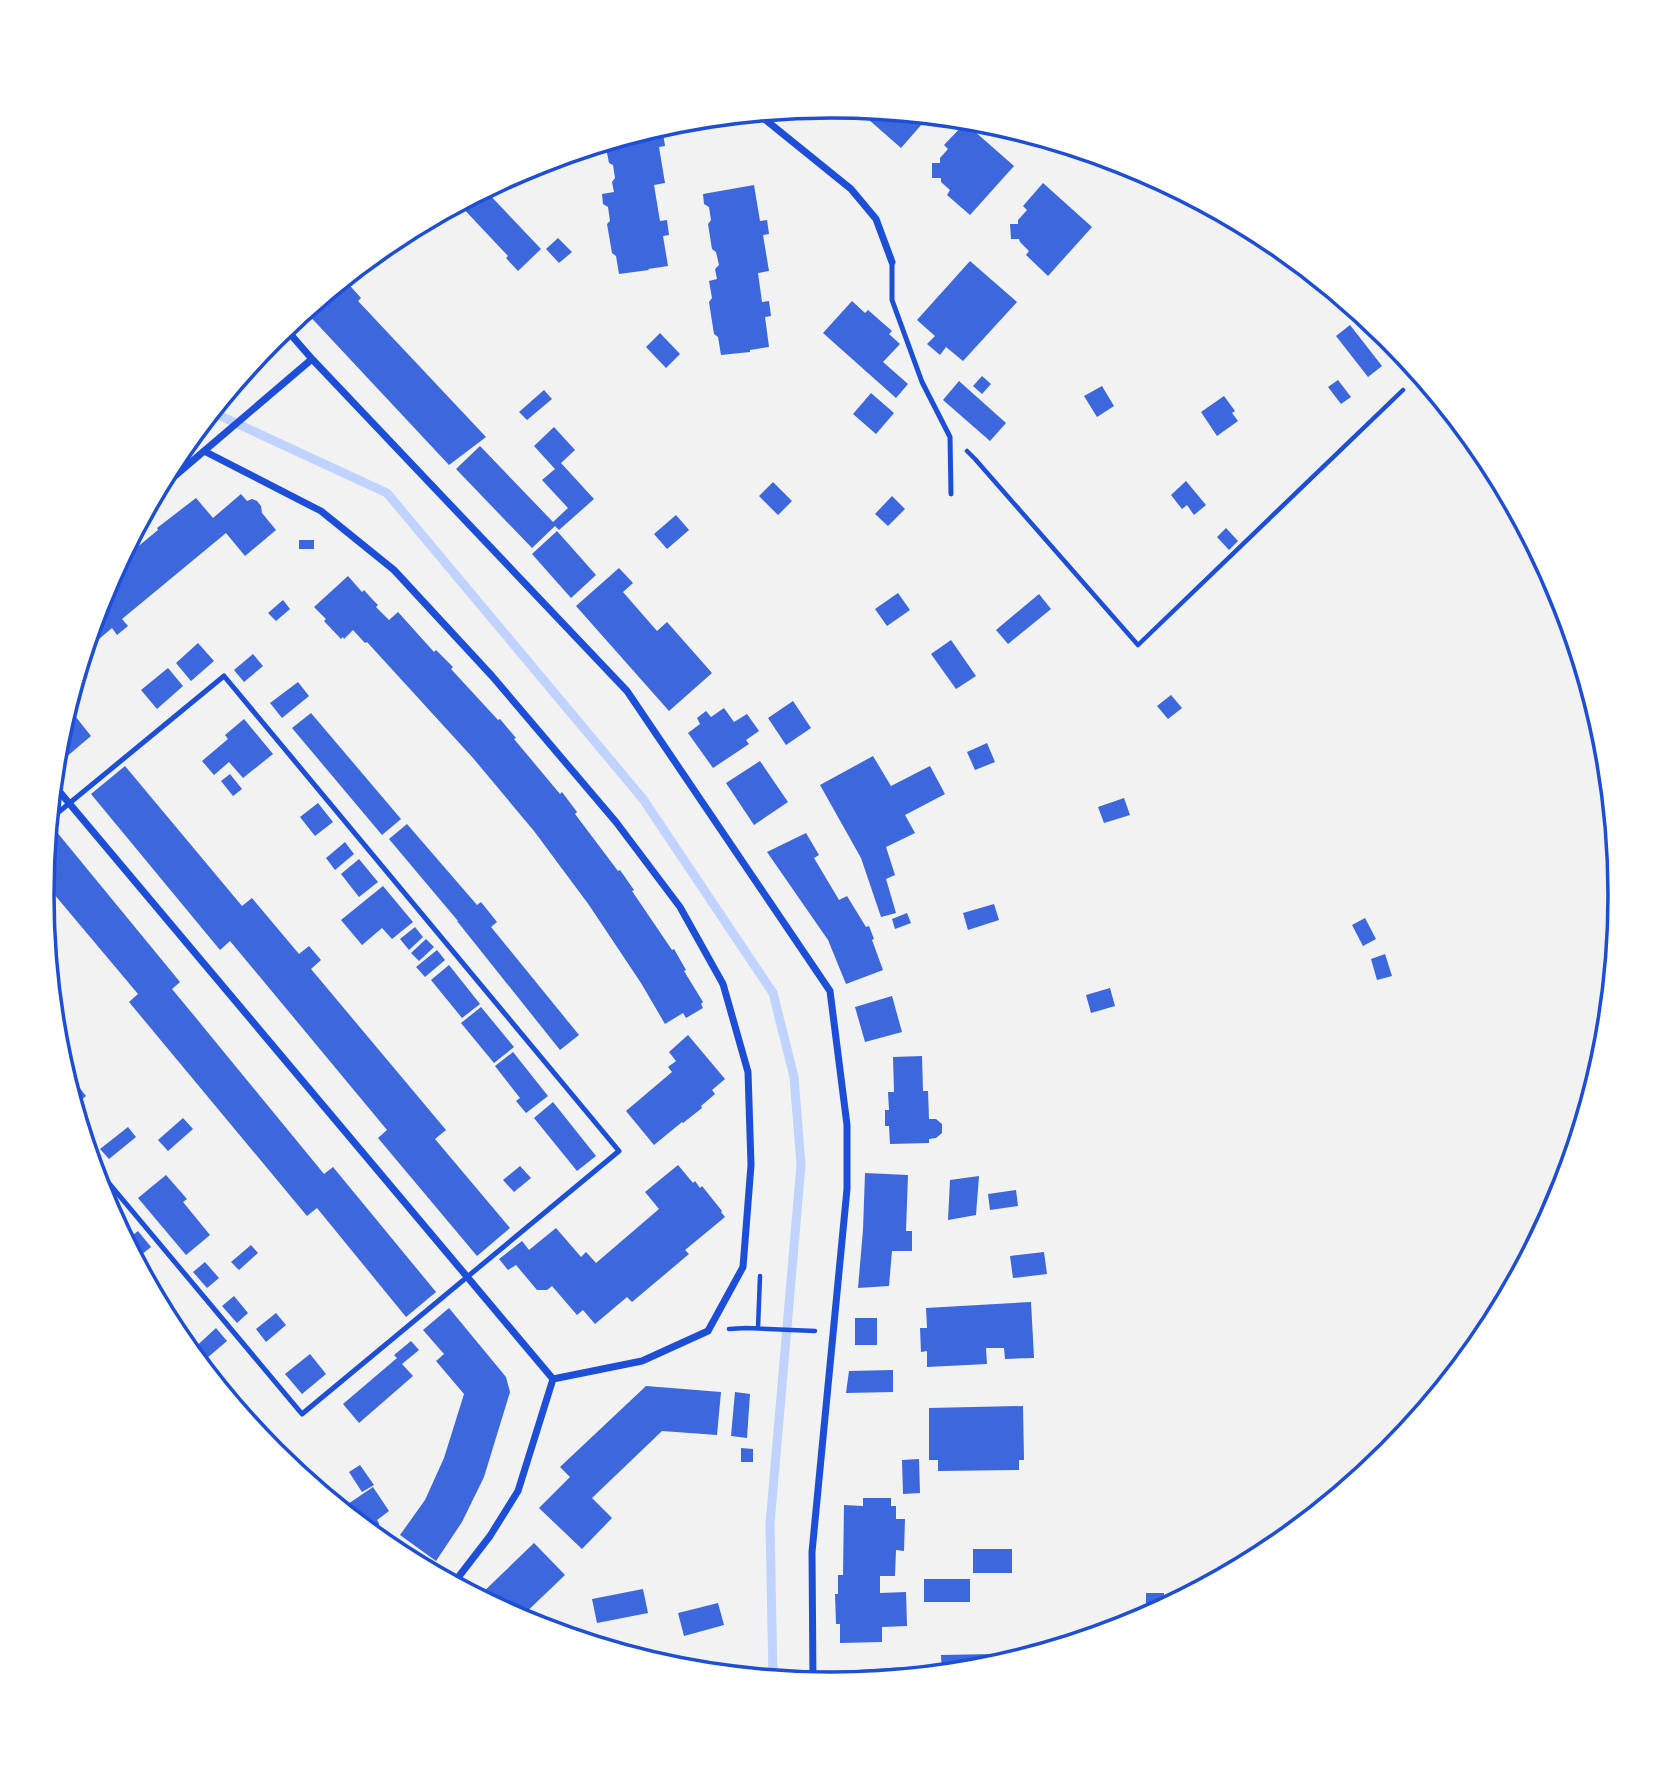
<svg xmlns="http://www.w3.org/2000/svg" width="1663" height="1791" viewBox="0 0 1663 1791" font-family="'DejaVu Sans',sans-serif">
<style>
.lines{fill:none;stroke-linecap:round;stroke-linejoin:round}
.stream{stroke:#bfd3fe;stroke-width:9}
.building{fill:#3d67dc}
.path{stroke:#1d4ed8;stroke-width:4.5}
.service{stroke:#1d4ed8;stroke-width:5}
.minor{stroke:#1d4ed8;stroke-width:7}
.rim{fill:none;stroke:#1d4ed8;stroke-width:3.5}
</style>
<rect width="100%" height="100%" fill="#f2f2f2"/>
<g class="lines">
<path class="stream" d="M 212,412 L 387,493 L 643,799 L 773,993 L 794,1077 L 801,1165 L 770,1524 L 773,1679"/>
</g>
<path class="building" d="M 875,110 L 929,116 L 901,148 L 868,119 Z
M 965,123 L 1014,166 L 970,215 L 947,195 L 950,190 L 941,182 L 941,178 L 932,178 L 932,163 L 940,163 L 940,158 L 948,149 L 944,145 Z
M 655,128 L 656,135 L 663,133 L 665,146 L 659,147 L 665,183 L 654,185 L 660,221 L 667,220 L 669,235 L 663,236 L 668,266 L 648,269 L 649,270 L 619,274 L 616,256 L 612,253 L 607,224 L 610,221 L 608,207 L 603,204 L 602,194 L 614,192 L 612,182 L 615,178 L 613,165 L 609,163 L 605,143 Z
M 1043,183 L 1092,227 L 1048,276 L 1026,255 L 1029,251 L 1020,242 L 1019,239 L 1011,239 L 1010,224 L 1018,224 L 1018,220 L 1027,210 L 1023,206 Z
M 754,185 L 760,221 L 767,220 L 769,234 L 763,235 L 769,271 L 758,273 L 762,302 L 769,301 L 771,316 L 765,317 L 769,347 L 750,350 L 750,352 L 721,355 L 718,337 L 714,334 L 709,302 L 712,298 L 709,281 L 717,279 L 715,269 L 719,265 L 716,252 L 712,249 L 708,224 L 711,220 L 709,207 L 704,204 L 703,194 Z
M 485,190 L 541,249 L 518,271 L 506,258 L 508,256 L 459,204 Z
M 558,238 L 572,252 L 559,263 L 546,249 Z
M 970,261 L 1017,302 L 963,361 L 946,347 L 940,355 L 927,344 L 935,336 L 917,320 Z
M 344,279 L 361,298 L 358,301 L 486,437 L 449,465 L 305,311 Z
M 852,301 L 865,313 L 868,310 L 892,331 L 889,334 L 900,344 L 883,362 L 908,384 L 896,398 L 823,333 Z
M 1350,325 L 1382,366 L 1368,377 L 1336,336 Z
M 660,333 L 680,354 L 666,368 L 646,347 Z
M 982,376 L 991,384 L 982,394 L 973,386 Z
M 1338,380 L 1351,397 L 1341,404 L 1328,387 Z
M 959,381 L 1006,423 L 990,441 L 943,400 Z
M 1102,386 L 1114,406 L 1097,417 L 1084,396 Z
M 544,390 L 552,399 L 527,420 L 519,412 Z
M 871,393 L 894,413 L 876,434 L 853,414 Z
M 1224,396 L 1235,411 L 1232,413 L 1238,421 L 1217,436 L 1201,412 Z
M 554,427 L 575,450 L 561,463 L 594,499 L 559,530 L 555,526 L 532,548 L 456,469 L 480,446 L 553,522 L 568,508 L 542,480 L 555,469 L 534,446 Z
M 1186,481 L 1206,505 L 1194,515 L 1187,505 L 1182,509 L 1171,495 Z
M 773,482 L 792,501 L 778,515 L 759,496 Z
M 241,494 L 247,501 L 252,499 L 257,501 L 261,506 L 262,513 L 276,530 L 245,556 L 226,533 L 122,619 L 128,626 L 117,635 L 112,628 L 85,651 L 102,593 L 118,563 L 158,530 L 157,528 L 196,498 L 213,518 Z
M 892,496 L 905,509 L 888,526 L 875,514 Z
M 676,515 L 689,530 L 667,549 L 654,534 Z
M 1226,528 L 1238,541 L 1229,550 L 1217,537 Z
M 557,531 L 596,575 L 571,598 L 532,554 Z
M 299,540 L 314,540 L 314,549 L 299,549 Z
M 619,568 L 633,583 L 623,592 L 657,631 L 667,622 L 712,673 L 669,711 L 576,606 Z
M 348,576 L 362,592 L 364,590 L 372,599 L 378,605 L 376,607 L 389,620 L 398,612 L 434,652 L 436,650 L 453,667 L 451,669 L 498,720 L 500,719 L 516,738 L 514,739 L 560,794 L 562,792 L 577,812 L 575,814 L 618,871 L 620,870 L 634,890 L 632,891 L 672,950 L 674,949 L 686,970 L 684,971 L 703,1002 L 701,1004 L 703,1008 L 686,1018 L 683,1013 L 665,1024 L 641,983 L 589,905 L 534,831 L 473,758 L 367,642 L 365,643 L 353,630 L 344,639 L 343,637 L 341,639 L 324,621 L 326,619 L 314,607 Z
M 898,593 L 910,610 L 887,626 L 875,609 Z
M 1039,594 L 1051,609 L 1008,644 L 996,630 Z
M 283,600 L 290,609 L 276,621 L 268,613 Z
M 951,640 L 976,676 L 956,689 L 931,654 Z
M 198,643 L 214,661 L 191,681 L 176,663 Z
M 253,654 L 263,666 L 244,682 L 234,670 Z
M 168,668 L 183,686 L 157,709 L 141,690 Z
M 298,682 L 309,696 L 282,718 L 270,703 Z
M 1171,695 L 1182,708 L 1168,719 L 1157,706 Z
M 793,701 L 811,728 L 786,745 L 768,718 Z
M 68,707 L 91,736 L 65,758 L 56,749 Z
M 724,708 L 734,722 L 747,714 L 759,731 L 746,740 L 749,744 L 713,768 L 688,733 L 700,724 L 697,718 L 706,711 L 711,717 Z
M 311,713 L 401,819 L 382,835 L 292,728 Z
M 244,719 L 273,754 L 243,778 L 229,762 L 214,775 L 202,761 L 228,739 L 225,735 Z
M 987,743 L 995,762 L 975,770 L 967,752 Z
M 873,756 L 891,786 L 930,766 L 945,794 L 905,815 L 915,833 L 886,847 L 895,875 L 886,879 L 896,913 L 881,917 L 861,858 L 820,785 Z
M 760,761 L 788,802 L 754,825 L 726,783 Z
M 125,766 L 242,906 L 252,898 L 299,954 L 309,946 L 321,960 L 311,969 L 446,1130 L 435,1139 L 510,1228 L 477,1256 L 378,1138 L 387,1130 L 265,983 L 230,941 L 220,950 L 91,794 Z
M 230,774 L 242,789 L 233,796 L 221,781 Z
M 1124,798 L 1130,815 L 1104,823 L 1098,807 Z
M 318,803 L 333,822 L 315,836 L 300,817 Z
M 407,824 L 477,905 L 481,902 L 497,922 L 491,927 L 579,1035 L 560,1050 L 457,921 L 458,921 L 389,839 Z
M 51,825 L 180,982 L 172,989 L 196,1018 L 324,1174 L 333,1167 L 436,1292 L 406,1317 L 317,1208 L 307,1216 L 129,1002 L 138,994 L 43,881 L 49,827 Z
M 806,833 L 819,855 L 814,858 L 839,900 L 847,896 L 866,927 L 869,926 L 874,939 L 872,940 L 883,970 L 846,984 L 828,940 L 767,852 Z
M 345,842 L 354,854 L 335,870 L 326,858 Z
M 359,859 L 378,882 L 359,897 L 341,874 Z
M 383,886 L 413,922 L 392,939 L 382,928 L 362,945 L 341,920 Z
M 994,904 L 999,920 L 968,930 L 963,913 Z
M 907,913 L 911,923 L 895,929 L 892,919 Z
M 1365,918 L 1376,939 L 1363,946 L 1352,925 Z
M 415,927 L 423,937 L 409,950 L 400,939 Z
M 426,939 L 434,947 L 419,961 L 411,953 Z
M 437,950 L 445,960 L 425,977 L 416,967 Z
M 1385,954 L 1392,976 L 1377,980 L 1371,959 Z
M 449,965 L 480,1004 L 462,1018 L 431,980 Z
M 1110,988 L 1115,1006 L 1091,1013 L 1086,995 Z
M 892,996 L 902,1032 L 865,1042 L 855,1007 Z
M 481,1007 L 514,1047 L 494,1063 L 461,1023 Z
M 688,1035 L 725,1079 L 712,1090 L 715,1094 L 701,1106 L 702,1108 L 683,1123 L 682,1122 L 654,1145 L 626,1111 L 672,1072 L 668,1067 L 676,1061 L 669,1052 Z
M 513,1052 L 548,1096 L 526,1113 L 516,1101 L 520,1098 L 495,1066 Z
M 922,1056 L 923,1091 L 928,1091 L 929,1119 L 936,1119 L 942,1124 L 942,1133 L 936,1138 L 929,1139 L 929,1143 L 890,1144 L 889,1126 L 885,1126 L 885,1110 L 889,1110 L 888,1092 L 894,1092 L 893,1057 Z
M 67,1072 L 86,1096 L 74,1106 L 65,1074 Z
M 553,1102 L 596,1156 L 577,1171 L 534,1118 Z
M 183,1118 L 193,1129 L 168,1151 L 158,1140 Z
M 128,1127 L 136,1137 L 109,1159 L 100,1149 Z
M 678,1165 L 693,1183 L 695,1181 L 700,1188 L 702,1186 L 722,1211 L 721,1212 L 725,1217 L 685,1250 L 689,1254 L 632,1302 L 627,1297 L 595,1324 L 583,1310 L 577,1315 L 552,1286 L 547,1290 L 537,1290 L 516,1265 L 508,1270 L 499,1259 L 522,1241 L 529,1250 L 556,1228 L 581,1257 L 586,1252 L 596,1263 L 659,1209 L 645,1192 Z
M 520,1166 L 531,1178 L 514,1192 L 503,1180 Z
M 865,1173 L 908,1175 L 906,1231 L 912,1231 L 912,1251 L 892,1251 L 889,1286 L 858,1288 L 863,1230 Z
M 166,1175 L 187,1199 L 183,1202 L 210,1235 L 186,1255 L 138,1198 Z
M 979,1176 L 976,1215 L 948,1220 L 950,1180 Z
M 1016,1190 L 1018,1206 L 990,1210 L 988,1194 Z
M 138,1231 L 151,1247 L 141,1255 L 128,1239 Z
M 251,1245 L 258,1253 L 239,1270 L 231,1262 Z
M 1044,1252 L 1047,1274 L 1013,1278 L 1010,1256 Z
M 205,1262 L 219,1278 L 207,1288 L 193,1272 Z
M 234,1296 L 248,1313 L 237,1323 L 222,1306 Z
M 1031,1302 L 1034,1358 L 1005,1359 L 1004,1348 L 986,1348 L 987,1364 L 927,1367 L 927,1351 L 921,1352 L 920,1328 L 927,1328 L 926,1308 Z
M 449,1308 L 506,1377 L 510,1392 L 484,1477 L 462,1522 L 436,1561 L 400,1535 L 425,1500 L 444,1458 L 464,1394 L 436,1361 L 444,1354 L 423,1330 Z
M 276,1313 L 286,1325 L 266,1342 L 256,1329 Z
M 855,1318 L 877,1318 L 877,1345 L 855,1345 Z
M 216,1328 L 227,1341 L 207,1358 L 210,1362 L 203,1368 L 190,1352 Z
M 411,1341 L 419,1350 L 402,1364 L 413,1376 L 359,1423 L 343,1404 L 397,1358 L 394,1355 Z
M 310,1354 L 326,1374 L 302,1394 L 285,1374 Z
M 893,1370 L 893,1392 L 846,1393 L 849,1371 Z
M 646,1386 L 721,1392 L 717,1435 L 662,1431 L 592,1498 L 612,1518 L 582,1549 L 539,1508 L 570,1477 L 560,1467 Z
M 735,1392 L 750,1394 L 747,1438 L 731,1436 Z
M 1023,1406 L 1024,1460 L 1019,1460 L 1019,1470 L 938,1471 L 938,1460 L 929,1460 L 929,1408 Z
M 741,1448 L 753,1449 L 753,1462 L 741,1462 Z
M 919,1459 L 920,1493 L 903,1494 L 902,1460 Z
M 360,1465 L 374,1485 L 362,1492 L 349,1472 Z
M 373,1487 L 389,1511 L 377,1520 L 379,1523 L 378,1534 L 371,1534 L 345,1513 L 345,1506 Z
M 863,1498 L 891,1498 L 891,1506 L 896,1506 L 896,1519 L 905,1519 L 904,1551 L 896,1550 L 895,1576 L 880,1576 L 880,1593 L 906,1592 L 907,1626 L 882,1627 L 882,1642 L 840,1643 L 840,1624 L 836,1624 L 835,1594 L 838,1594 L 838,1575 L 843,1575 L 844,1505 L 863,1506 Z
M 534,1543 L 565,1575 L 519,1619 L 478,1597 Z
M 973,1549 L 1012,1549 L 1012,1573 L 973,1573 Z
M 924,1579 L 970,1579 L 970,1602 L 924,1602 Z
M 643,1589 L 648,1613 L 597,1623 L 592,1599 Z
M 1146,1593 L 1164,1593 L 1164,1606 L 1146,1606 Z
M 718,1603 L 724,1625 L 684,1636 L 678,1613 Z
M 994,1654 L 994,1667 L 985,1670 L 942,1674 L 941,1655 Z
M 907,1667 L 907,1678 L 858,1682 L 857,1670 Z"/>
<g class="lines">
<path class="path" d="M 967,451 L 975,459 L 1138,645 L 1403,390
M 758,1328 L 760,1276
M 729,1329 L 746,1328 L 815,1331"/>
<path class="service" d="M 892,262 L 892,300 L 922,382 L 950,437 L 951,494
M 49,820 L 224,676 L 619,1151 L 302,1414 L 92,1163"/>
<path class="minor" d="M 757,113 L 851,189 L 876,219 L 892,262
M 285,328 L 312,359 L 627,691 L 830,991 L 847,1125 L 847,1189 L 812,1552 L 813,1683
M 204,451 L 321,511 L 394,570 L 492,676 L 616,822 L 680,907 L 723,984 L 748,1072 L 751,1165 L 743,1267 L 708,1331 L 642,1361 L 553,1379
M 156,492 L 312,359
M 53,784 L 553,1379
M 453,1584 L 490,1536 L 518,1491 L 553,1379"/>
</g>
<path d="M0 0H1663V1791H0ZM54 895a777 777 0 1 1 1554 0a777 777 0 1 1-1554 0Z" fill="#fff" fill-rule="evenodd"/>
<path class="rim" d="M54 895a777 777 0 1 1 1554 0a777 777 0 1 1-1554 0Z"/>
</svg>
